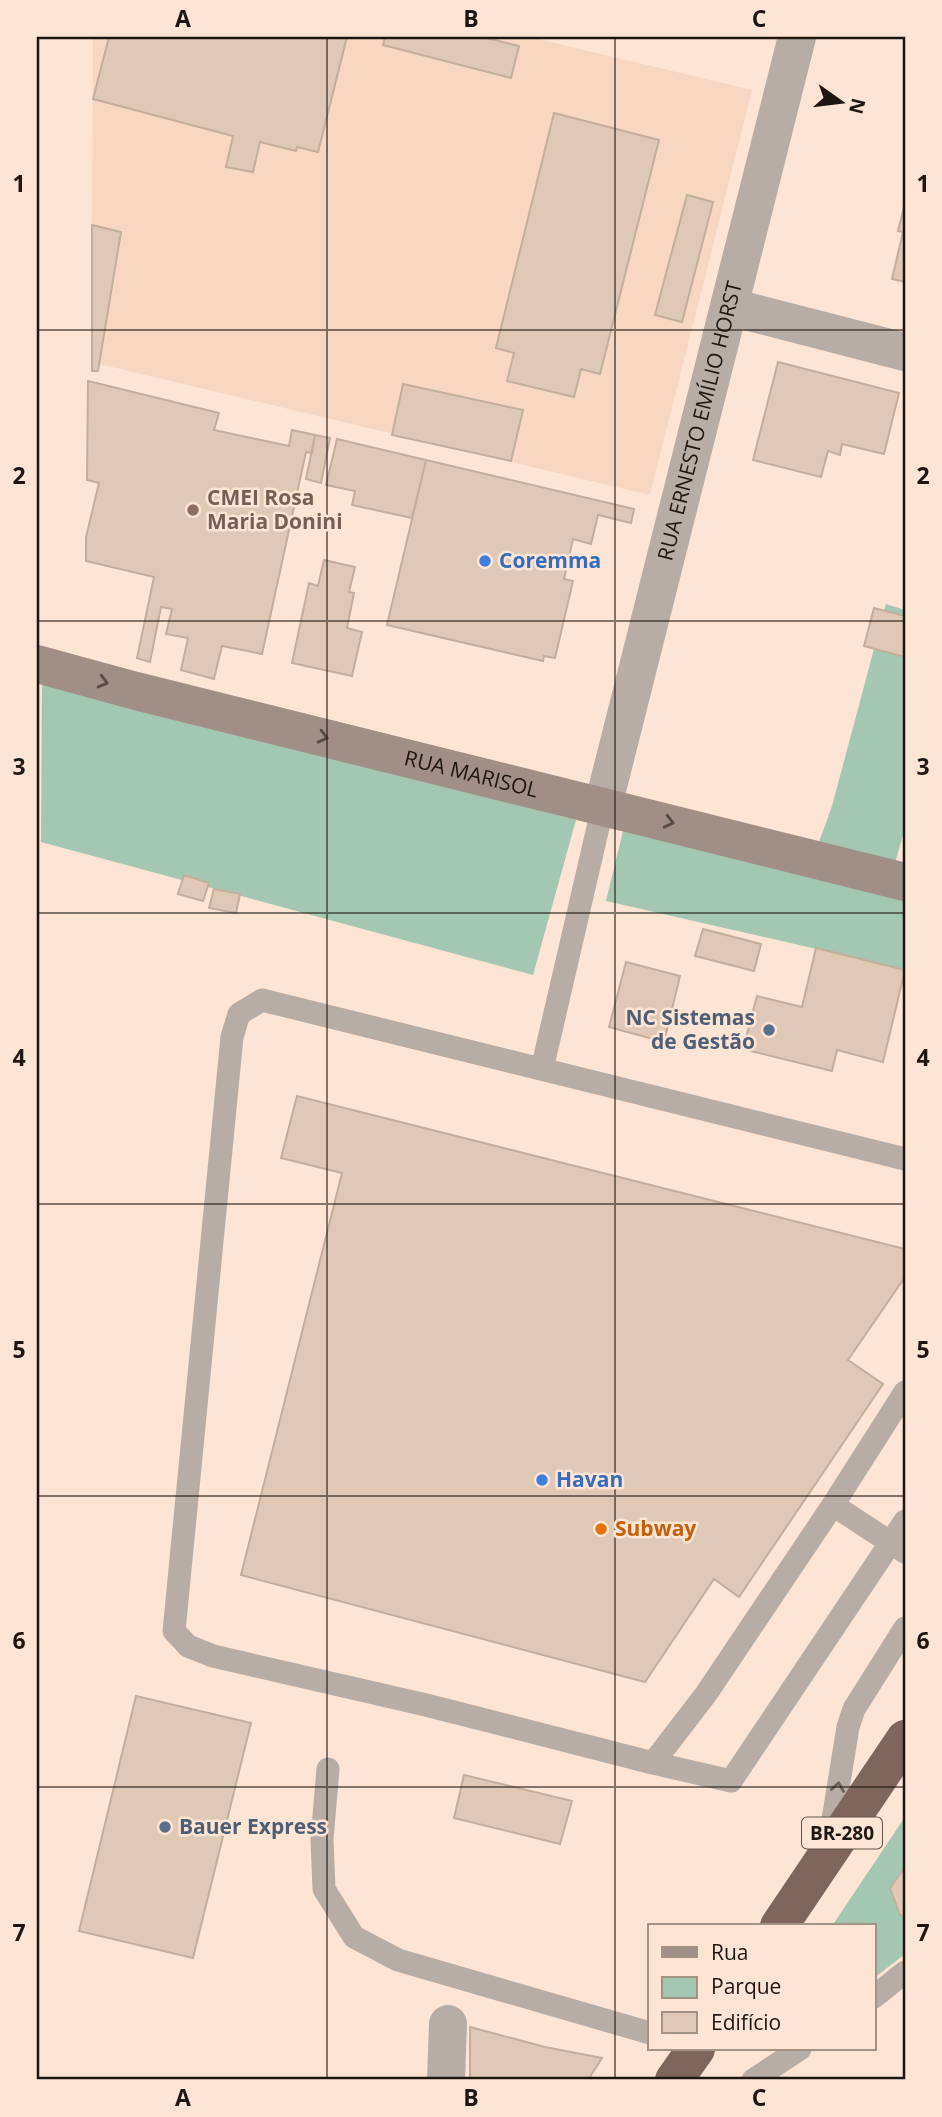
<svg xmlns="http://www.w3.org/2000/svg" width="942" height="2117" viewBox="0 0 942 2117" font-family="'Open Sans',sans-serif">
<style>
.built{fill:#f7d6c2}
.green{fill:#a3c7b2}
.building{fill:#dfc9b6;stroke:#c3ae9c;stroke-width:2}
.lines{fill:none;stroke-linecap:round;stroke-linejoin:round}
.lane{stroke:#b8aca7;stroke-width:23}
.street{stroke:#b8aca7;stroke-width:38}
.secondary{stroke:#a08e87;stroke-width:38}
.highway{stroke:#7f665c;stroke-width:38}
.oneway{stroke:#584c46}
.oneway2{stroke:#6b615c}
.grid{fill:none;stroke:#1e1610;stroke-width:2;stroke-opacity:0.55}
.education-dot{fill:#8d6e63;stroke:#fee4d4;stroke-width:2.5}
.shop-dot{fill:#3f7fe0;stroke:#fee4d4;stroke-width:2.5}
.service-dot{fill:#5c6f8a;stroke:#fee4d4;stroke-width:2.5}
.food-dot{fill:#e8710a;stroke:#fee4d4;stroke-width:2.5}
.labels{text-anchor:middle;stroke-width:5;stroke-linejoin:round;paint-order:stroke}
.shield{fill:#fee4d4;stroke:#61544b;stroke-width:2}
.shield-label{font-size:19px;font-weight:bold;fill:#1e1610}
.street-label{font-size:21px;fill:#1e1610;stroke:#fee4d4}
.education-label{font-size:21px;font-weight:bold;fill:#785e54;stroke:#fee4d4;text-anchor:start}
.shop-label{font-size:21px;font-weight:bold;fill:#366cbe;stroke:#fee4d4;text-anchor:start}
.service-label{font-size:21px;font-weight:bold;fill:#4e5e75;stroke:#fee4d4;text-anchor:end}
.food-label{font-size:21px;font-weight:bold;fill:#c56008;stroke:#fee4d4;text-anchor:start}
.neatline{fill:none;stroke:#1e1610;stroke-width:2.5}
.grid-label{font-size:23px;text-anchor:middle;font-weight:bold;fill:#1e1610}
</style>
<rect width="100%" height="100%" fill="#fee4d4"/>
<path class="built" d="M 93,37 L 529,37 L 752,90 L 650,495 L 91,362 Z"/>
<path class="green" d="M 886,604 L 905,610 L 905,828 L 895,863 L 819,842 L 832,806 Z
M 42,681 L 576,820 L 533,975 L 41,842 Z
M 624,827 L 905,900 L 904,969 L 606,901 Z
M 905,1817 L 905,1954 L 874,1978 L 874,1926 L 832,1926 Z"/>
<path class="building" d="M 109,37 L 347,37 L 318,152 L 297,147 L 296,151 L 260,142 L 253,172 L 226,167 L 233,136 L 93,99 Z
M 385,37 L 482,37 L 519,46 L 511,78 L 383,45 Z
M 554,113 L 659,140 L 600,374 L 581,369 L 574,397 L 507,381 L 514,353 L 496,348 Z
M 687,195 L 713,202 L 682,322 L 655,315 Z
M 905,203 L 905,282 L 892,279 L 903,232 L 898,231 Z
M 92,225 L 121,232 L 98,371 L 92,371 Z
M 778,362 L 899,393 L 884,454 L 842,444 L 840,455 L 828,451 L 821,477 L 753,460 Z
M 88,381 L 219,413 L 214,430 L 289,446 L 292,430 L 315,435 L 312,453 L 306,452 L 262,654 L 222,646 L 214,679 L 181,670 L 188,638 L 166,634 L 172,609 L 161,607 L 150,662 L 137,658 L 154,577 L 86,561 L 86,537 L 99,483 L 87,480 Z
M 403,384 L 523,410 L 511,461 L 392,435 Z
M 315,435 L 330,438 L 321,483 L 306,479 Z
M 337,439 L 426,460 L 412,518 L 352,505 L 355,491 L 326,485 Z
M 426,460 L 634,509 L 631,523 L 598,515 L 591,544 L 573,539 L 564,579 L 573,581 L 555,658 L 544,656 L 543,661 L 387,625 Z
M 324,560 L 355,567 L 349,592 L 354,593 L 347,628 L 362,632 L 352,676 L 292,663 L 309,583 L 318,586 Z
M 874,608 L 905,616 L 905,657 L 864,646 Z
M 184,875 L 209,883 L 203,901 L 178,894 Z
M 214,889 L 240,894 L 236,913 L 209,908 Z
M 703,929 L 761,944 L 754,971 L 695,956 Z
M 816,948 L 905,970 L 883,1062 L 837,1050 L 832,1071 L 743,1049 L 757,996 L 802,1007 Z
M 626,962 L 680,976 L 664,1042 L 609,1027 Z
M 297,1096 L 905,1249 L 905,1277 L 848,1360 L 883,1384 L 739,1597 L 714,1579 L 645,1682 L 241,1575 L 342,1173 L 281,1158 Z
M 136,1696 L 251,1723 L 193,1958 L 79,1931 Z
M 464,1775 L 572,1801 L 560,1844 L 454,1818 Z
M 905,1867 L 905,1916 L 900,1915 L 890,1888 Z
M 470,2027 L 545,2047 L 602,2058 L 588,2080 L 470,2080 Z"/>
<g class="lines">
<path class="lane" d="M 542,1069 L 603,806
M 905,1392 L 833,1505 L 905,1552
M 833,1505 L 706,1694 L 653,1763 L 426,1705 L 213,1656 L 188,1646 L 174,1631 L 232,1037 L 239,1014 L 262,1000 L 905,1159
M 653,1763 L 731,1781 L 905,1521
M 328,1769 L 322,1839 L 324,1889 L 354,1937 L 398,1960 L 650,2033
M 830,1838 L 848,1727 L 854,1709 L 905,1628
M 874,1997 L 905,1972
M 753,2080 L 800,2049"/>
<g class="street">
<path d="M 730,307 L 905,352"/>
<path id="s1" d="M 603,806 L 797,37"/>
<path d="M 446,2080 L 448,2024"/>
</g>
<path class="secondary" id="s2" d="M 37,664 L 136,691 L 905,882"/>
<path class="highway" d="M 779,1926 L 905,1739
M 674,2080 L 696,2049"/>
</g>
<defs><path id="oneway-chevron" d="M-2-3.5L2.5 0L-2 3.5" fill="none" stroke-width="1.6" stroke-linecap="round" stroke-linejoin="round" transform="scale(1.75)"/></defs>
<g class="oneway">
<use href="#oneway-chevron" transform="translate(103 682) rotate(15)"/>
<use href="#oneway-chevron" transform="translate(323 737) rotate(14)"/>
<use href="#oneway-chevron" transform="translate(669 822) rotate(14)"/>
</g>
<use class="oneway2" href="#oneway-chevron" transform="translate(838 1787) rotate(-81)"/>
<path class="grid" d="M 327,37 L 327,2080M 615,37 L 615,2080M 37,330 L 905,330M 37,621 L 905,621M 37,913 L 905,913M 37,1204 L 905,1204M 37,1496 L 905,1496M 37,1787 L 905,1787"/>
<circle class="education-dot" cx="193" cy="510" r="7"/>
<g class="shop-dot">
<circle cx="485" cy="561" r="7"/>
<circle cx="542" cy="1480" r="7"/>
</g>
<g class="service-dot">
<circle cx="769" cy="1030" r="7"/>
<circle cx="165" cy="1827" r="7"/>
</g>
<circle class="food-dot" cx="601" cy="1529" r="7"/>
<g class="labels">
<rect class="shield" x="802" y="1817.5" width="80" height="31" rx="5"/>
<g class="shield-label">
<text x="842" y="1840">BR-280</text>
</g>
<g class="street-label">
<text dy="7" stroke="none"><textPath href="#s1" startOffset="397">RUA ERNESTO EMÍLIO HORST</textPath></text>
<text dy="7" stroke="none"><textPath href="#s2" startOffset="448">RUA MARISOL</textPath></text>
</g>
<g class="education-label">
<text x="207" y="505">CMEI Rosa<tspan x="207" dy="24">Maria Donini</tspan></text>
</g>
<g class="shop-label">
<text x="499" y="568">Coremma</text>
<text x="556" y="1487">Havan</text>
</g>
<g class="service-label">
<text x="755" y="1025">NC Sistemas<tspan x="755" dy="24">de Gestão</tspan></text>
<text x="179" y="1834" text-anchor="start">Bauer Express</text>
</g>
<g class="food-label">
<text x="615" y="1536">Subway</text>
</g>
</g>
<rect width="942" height="2117" fill="none" stroke="#fee4d4" stroke-width="77"/>
<rect x="648" y="1924" width="228" height="126" fill="#fee4d4" stroke="#a49286" stroke-width="2"/>
<rect x="662" y="1947" width="35" height="10" fill="#a08e87" stroke="#a49286" stroke-width="2"/>
<text x="711" y="1960" font-size="21" fill="#1e1610">Rua</text>
<rect x="662" y="1977" width="35" height="21" fill="#a3c7b2" stroke="#a49286" stroke-width="2"/>
<text x="711" y="1994" font-size="21" fill="#1e1610">Parque</text>
<rect x="662" y="2012" width="35" height="21" fill="#dfc9b6" stroke="#a49286" stroke-width="2"/>
<text x="711" y="2030" font-size="21" fill="#1e1610">Edifício</text>
<g transform="translate(841 102) rotate(104)" stroke="#fee4d4" stroke-width="5" paint-order="stroke">
<path d="M0-5L12 26L0 18L-12 26Z" fill="#1e1610"/>
<text y="-10" font-size="19" font-weight="bold" text-anchor="middle" fill="#1e1610">N</text>
</g>
<rect x="38" y="38" width="866" height="2040" class="neatline"/>
<g class="grid-label">
<text x="183" y="27">A</text>
<text x="471" y="27">B</text>
<text x="759" y="27">C</text>
<text x="19" y="192">1</text>
<text x="923" y="192">1</text>
<text x="19" y="484">2</text>
<text x="923" y="484">2</text>
<text x="19" y="775">3</text>
<text x="923" y="775">3</text>
<text x="19" y="1066">4</text>
<text x="923" y="1066">4</text>
<text x="19" y="1358">5</text>
<text x="923" y="1358">5</text>
<text x="19" y="1649">6</text>
<text x="923" y="1649">6</text>
<text x="19" y="1941">7</text>
<text x="923" y="1941">7</text>
<text x="183" y="2106">A</text>
<text x="471" y="2106">B</text>
<text x="759" y="2106">C</text>
</g>
</svg>
